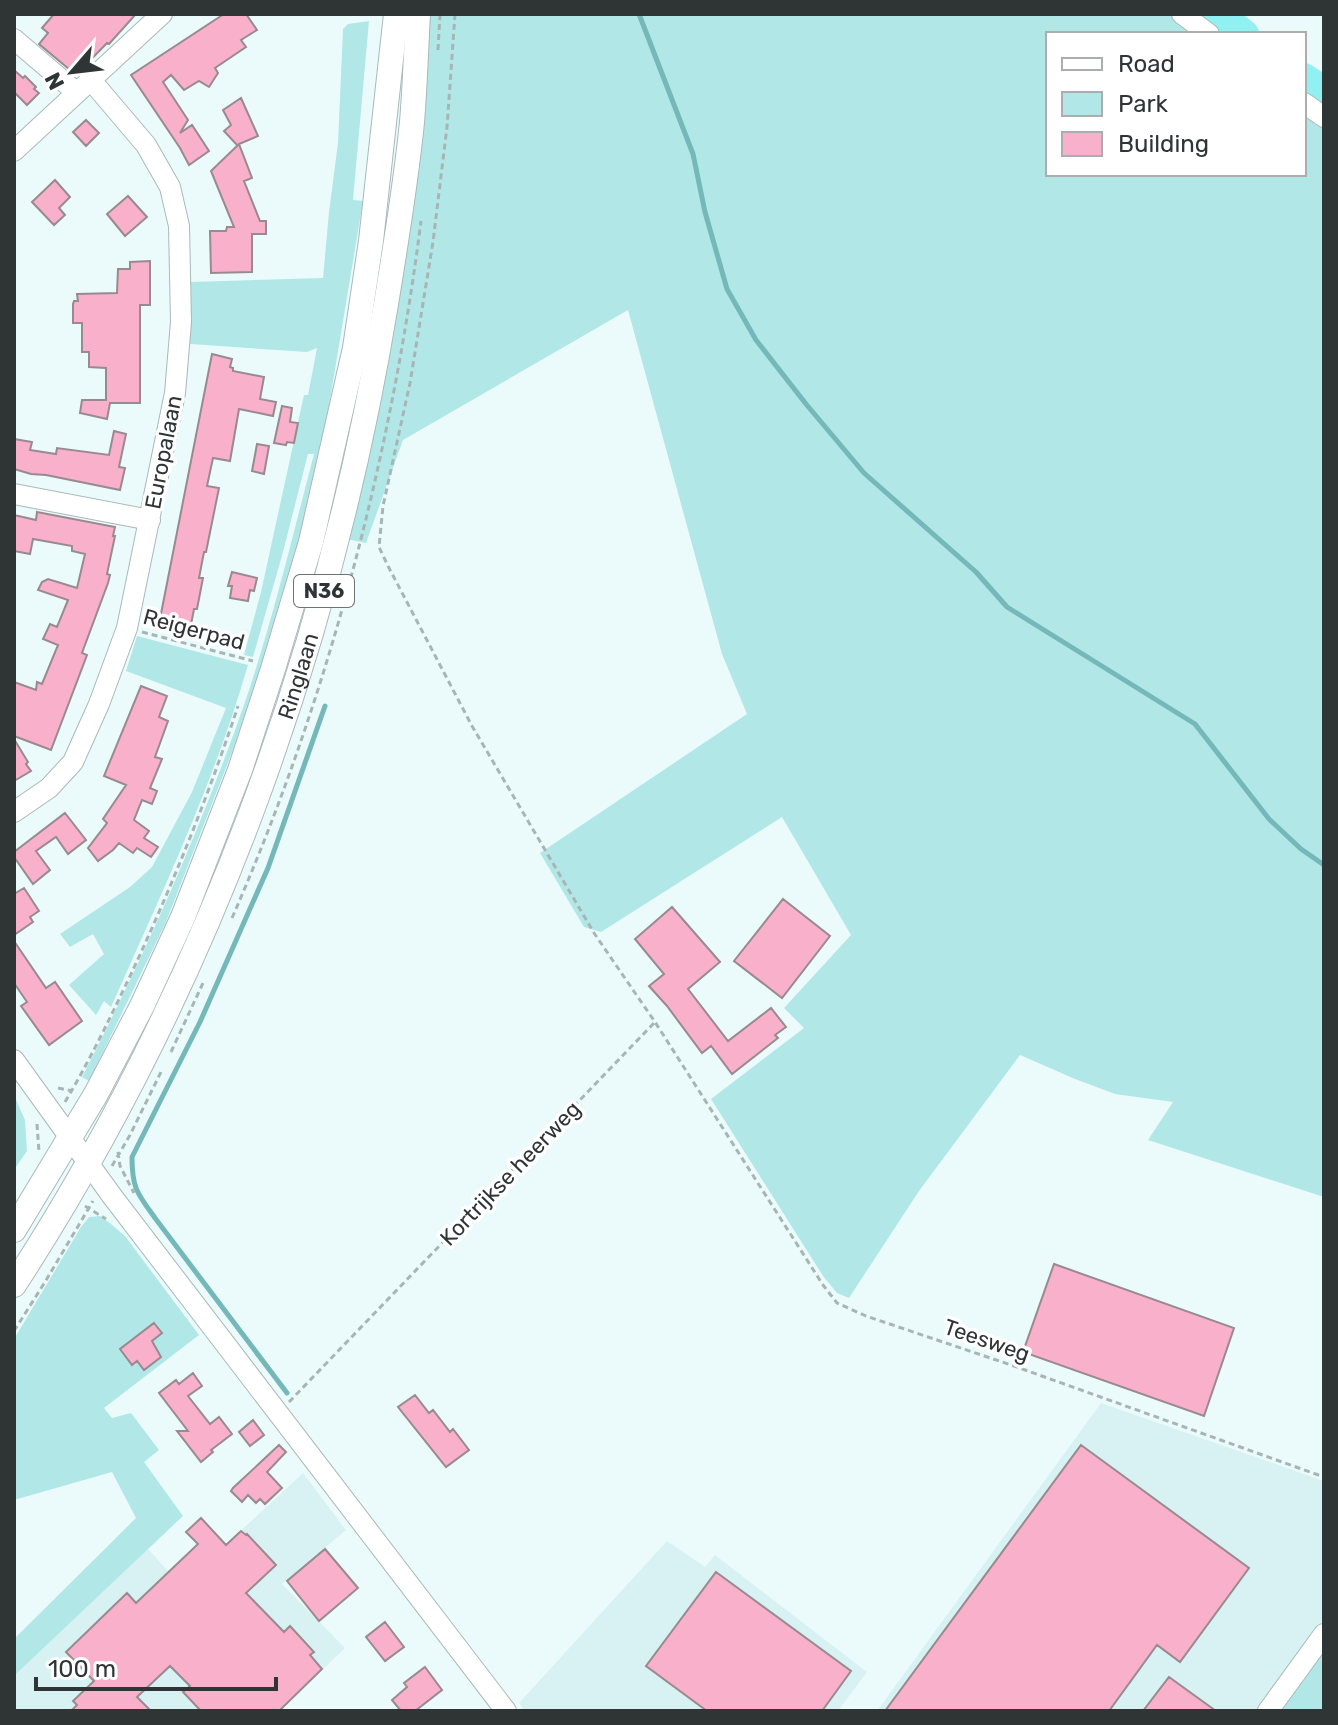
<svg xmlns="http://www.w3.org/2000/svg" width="1338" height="1725" viewBox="0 0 1338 1725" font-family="Rubik,sans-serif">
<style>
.built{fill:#d8f2f3}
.green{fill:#b2e7e8}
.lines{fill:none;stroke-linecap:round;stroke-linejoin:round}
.stream{stroke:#74b8b9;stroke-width:5}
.river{stroke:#91f0f2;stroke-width:28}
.building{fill:#f9b0ca;stroke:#988a8f;stroke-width:2}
.minor-casing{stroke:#a9b9b9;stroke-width:22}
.major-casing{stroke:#a9b9b9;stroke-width:26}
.path{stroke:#a8b5b5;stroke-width:3;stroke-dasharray:6 4;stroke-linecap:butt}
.minor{stroke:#fff;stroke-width:20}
.major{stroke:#fff;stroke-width:24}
.labels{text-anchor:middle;stroke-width:7;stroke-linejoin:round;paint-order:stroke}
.shield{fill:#fff;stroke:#6d7272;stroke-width:2}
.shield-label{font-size:20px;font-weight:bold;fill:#2f3535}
.street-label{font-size:22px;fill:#2f3535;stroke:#fff}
</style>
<rect width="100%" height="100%" fill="#ebfbfb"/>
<path class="built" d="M 1101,1403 L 1324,1481 L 1324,1620 L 1257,1711 L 877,1711 Z
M 303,1473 L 346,1530 L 282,1584 L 345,1648 L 280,1711 L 14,1711 L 14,1676 L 148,1549 L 169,1572 L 208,1535 L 221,1549 Z
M 667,1541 L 705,1567 L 715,1555 L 867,1672 L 838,1711 L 525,1711 L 519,1703 Z"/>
<path class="green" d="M 427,14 L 1205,14 L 1234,34 L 1048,34 L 1048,174 L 1304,174 L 1304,82 L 1324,96 L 1324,1197 L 1148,1140 L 1173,1102 L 1115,1094 L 1075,1079 L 1020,1055 L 919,1191 L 849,1298 L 837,1293 L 823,1276 L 711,1099 L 804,1028 L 784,1008 L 851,935 L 782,817 L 601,932 L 584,927 L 540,853 L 747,714 L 722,654 L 628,310 L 403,440 L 366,543 L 346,539 Z
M 369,21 L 353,200 L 363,201 L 321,454 L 301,538 L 250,706 L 166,922 L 89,1081 L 82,1077 C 144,957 199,833 244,705 C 272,623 292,538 314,454 L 308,454 L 283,552 L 253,657 L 244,655 L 261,592 L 304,395 L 308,395 L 317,348 L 307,352 L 190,344 L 190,282 L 323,278 L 329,212 L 338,143 L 343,29 L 348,24 Z
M 137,636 L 248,665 C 214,783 161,895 111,1007 L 104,1001 L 96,1015 L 69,985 L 104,954 L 93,934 L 70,947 L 60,934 L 130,887 L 152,867 L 192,792 L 226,708 L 126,671 Z
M 14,1095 L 25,1120 L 27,1151 L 14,1170 Z
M 100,1216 L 111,1224 L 125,1236 L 199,1335 L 104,1408 L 112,1418 L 131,1413 L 159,1450 L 144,1462 L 183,1516 L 14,1676 L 14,1639 L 136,1518 L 112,1472 L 14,1500 L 14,1339 L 81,1227 L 89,1217 Z
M 1324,1649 L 1324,1711 L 1278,1711 Z"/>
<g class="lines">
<path class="stream" d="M 639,14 L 693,154 L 705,212 L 727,289 L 756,340 L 806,404 L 864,473 L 976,572 L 1007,607 L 1195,724 L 1269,819 L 1301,849 L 1324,865
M 287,1393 L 155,1218 C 137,1193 132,1188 132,1157 L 200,1022 L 268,868 L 325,706"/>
<path class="river" d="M 1220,14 L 1245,34
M 1304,77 L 1324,90"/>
</g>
<path class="building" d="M 54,14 L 136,14 L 109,44 L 107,43 L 76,75 L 39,44 L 48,33 L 42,28 Z
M 224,14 L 246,14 L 257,30 L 241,40 L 246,47 L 215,68 L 218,73 L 209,87 L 199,81 L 184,90 L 171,75 L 163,82 L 188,120 L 180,133 L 192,125 L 209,151 L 189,165 L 180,148 L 131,75 Z
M 14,70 L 23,78 L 25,76 L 36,87 L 34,89 L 39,93 L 27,105 L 14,92 Z
M 241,98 L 258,136 L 239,144 L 252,178 L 244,181 L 260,221 L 266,221 L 266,234 L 252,234 L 252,272 L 211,273 L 210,231 L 226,231 L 227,227 L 234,227 L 211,171 L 238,145 L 237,145 L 224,131 L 231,125 L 223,110 Z
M 86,120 L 99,133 L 86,146 L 73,132 Z
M 55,180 L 70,197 L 59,208 L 65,215 L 54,225 L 32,202 Z
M 128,196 L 147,217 L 125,236 L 107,214 Z
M 150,261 L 150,305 L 140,305 L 140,403 L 110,403 L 107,419 L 80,413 L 82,400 L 106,400 L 106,368 L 89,367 L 89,352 L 82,352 L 82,323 L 73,323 L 73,304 L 74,301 L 78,301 L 77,294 L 117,293 L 118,269 L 130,269 L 130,262 Z
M 212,354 L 232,359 L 230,367 L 233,368 L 233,371 L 264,377 L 260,399 L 276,402 L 273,416 L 239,409 L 230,461 L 213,458 L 207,486 L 219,488 L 206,552 L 204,552 L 199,578 L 203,578 L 197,609 L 194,609 L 190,630 L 159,624 Z
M 282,406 L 292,408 L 290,422 L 298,423 L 294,443 L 287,442 L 286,445 L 274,443 Z
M 114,431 L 126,434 L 119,467 L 125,468 L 120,490 L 46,475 L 31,474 L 14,469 L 14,439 L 32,442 L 30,450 L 56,454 L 57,448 L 109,455 Z
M 257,444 L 269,446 L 264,474 L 252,471 Z
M 37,512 L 115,527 L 113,536 L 115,536 L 107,574 L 110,575 L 108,583 L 82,653 L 87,655 L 51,750 L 14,736 L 14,682 L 36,690 L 37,682 L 42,684 L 58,645 L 43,639 L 50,624 L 57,627 L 68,600 L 38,590 L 42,582 L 48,579 L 77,588 L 85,554 L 72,551 L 72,546 L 33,539 L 30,554 L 14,551 L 14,515 L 36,520 Z
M 232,572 L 257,578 L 254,591 L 250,590 L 248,601 L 230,598 L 232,586 L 228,586 Z
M 141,686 L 167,696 L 159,717 L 168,721 L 155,757 L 162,759 L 150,788 L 157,791 L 152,804 L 142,800 L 134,820 L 149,831 L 144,838 L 158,847 L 151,857 L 137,848 L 133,853 L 119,843 L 113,850 L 98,861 L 88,848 L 107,823 L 103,819 L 126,785 L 104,776 Z
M 14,739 L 28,762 L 26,764 L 31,771 L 14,781 Z
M 65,813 L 86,840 L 68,854 L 56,837 L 36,851 L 50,870 L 33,884 L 14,857 L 14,852 Z
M 24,888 L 39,911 L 30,917 L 33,922 L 14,935 L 14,894 Z
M 783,899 L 830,936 L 782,998 L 734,961 Z
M 672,907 L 720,962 L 688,989 L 728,1041 L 771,1008 L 786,1027 L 775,1035 L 778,1038 L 732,1074 L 711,1046 L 702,1053 L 667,1006 L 649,986 L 664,974 L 635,939 Z
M 14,941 L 46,988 L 55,982 L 82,1021 L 49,1045 L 21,1006 L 27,1002 L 14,983 Z
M 1054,1264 L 1234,1328 L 1204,1416 L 1023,1352 Z
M 154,1323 L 162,1333 L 152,1341 L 161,1357 L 144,1370 L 137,1361 L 132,1365 L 120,1349 Z
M 193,1373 L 202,1386 L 188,1396 L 210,1424 L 219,1417 L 232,1434 L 211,1450 L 213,1452 L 201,1462 L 177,1431 L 188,1431 L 159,1393 L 176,1380 L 179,1384 Z
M 415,1395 L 429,1413 L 433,1410 L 450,1432 L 453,1429 L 469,1450 L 446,1467 L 398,1407 Z
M 253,1420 L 264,1435 L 250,1446 L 239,1432 Z
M 279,1445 L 286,1452 L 267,1472 L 282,1488 L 265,1504 L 260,1499 L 256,1503 L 248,1495 L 242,1502 L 231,1491 L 233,1488 Z
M 1081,1445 L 1249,1568 L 1180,1662 L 1157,1645 L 1109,1711 L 885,1711 Z
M 201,1518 L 226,1545 L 241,1531 L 246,1535 L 247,1534 L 276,1565 L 246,1593 L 284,1632 L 290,1626 L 314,1652 L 310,1655 L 322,1669 L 279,1711 L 201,1711 L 183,1692 L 190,1686 L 170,1666 L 137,1697 L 151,1711 L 71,1711 L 77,1705 L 73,1701 L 94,1681 L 66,1652 L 127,1593 L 136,1603 L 198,1544 L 186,1532 Z
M 325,1549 L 358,1588 L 319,1621 L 287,1581 Z
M 716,1572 L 851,1671 L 822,1711 L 707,1711 L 646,1666 Z
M 385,1622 L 404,1647 L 385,1661 L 366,1637 Z
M 425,1667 L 442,1690 L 415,1711 L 401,1711 L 392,1700 L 407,1687 L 404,1683 Z
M 1169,1677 L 1216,1711 L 1143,1711 Z"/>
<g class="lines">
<defs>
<path id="minor" d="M 1182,14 L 1209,34
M 14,39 L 76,92
M 1304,103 L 1324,117
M 14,151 L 162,14
M 14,494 L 150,520
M 14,812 L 49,788 L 73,762 L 99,704 L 127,628 L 175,393 L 181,322 L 179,226 L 170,187 L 146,145 L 90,79
M 14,1060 L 112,1196 L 506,1711
M 1268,1711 L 1324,1634"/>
<g id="major">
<path d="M 14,1230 L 96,1094 L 142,1006 L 183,917 L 240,770 L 273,669 L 311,542 L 355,348 L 371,241 L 396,14"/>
<path id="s1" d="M 14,1285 C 206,990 329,651 386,304 C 396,243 406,183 412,122 C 415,86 416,50 418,14"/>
</g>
</defs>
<use href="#minor" class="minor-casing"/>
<use href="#major" class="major-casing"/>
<path class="path" d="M 455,14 L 447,127 L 433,242 L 410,383 L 383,506 L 379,547 L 388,566 L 472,726 L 594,933 L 655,1022 L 823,1285 L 837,1303 L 866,1316 L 1014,1366 L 1324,1477
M 438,50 L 440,14
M 142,632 L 253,661
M 232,918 C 328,699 391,458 421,221
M 171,1052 L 203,983
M 58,1088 L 73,1091
M 65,1102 C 90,1060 111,1016 132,972 C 172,886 208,797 238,706
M 37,1124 L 39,1152
M 118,1152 L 120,1166 L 134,1193
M 112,1166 L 130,1135 L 162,1070
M 85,1206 L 106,1219
M 14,1331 L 45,1282 L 93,1201
M 289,1402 L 655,1022"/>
<use href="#minor" class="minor"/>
<use href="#major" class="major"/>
</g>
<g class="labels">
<rect class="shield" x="294" y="575" width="60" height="32" rx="6"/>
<g class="shield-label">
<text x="324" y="598">N36</text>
</g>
<g class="street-label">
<text transform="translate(163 452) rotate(-79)" y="8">Europalaan</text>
<text transform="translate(194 629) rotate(15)" y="8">Reigerpad</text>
<text dy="8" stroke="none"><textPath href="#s1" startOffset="674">Ringlaan</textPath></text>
<text transform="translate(510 1173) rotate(-46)" y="8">Kortrijkse heerweg</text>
<text transform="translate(987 1340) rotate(19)" y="8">Teesweg</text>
</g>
</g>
<rect width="1338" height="1725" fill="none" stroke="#2f3535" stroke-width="32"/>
<rect x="1046" y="32" width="260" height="144" fill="#ffffff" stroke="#acaeae" stroke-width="2"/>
<rect x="1062" y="58" width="40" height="12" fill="#ffffff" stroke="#acaeae" stroke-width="2"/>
<text x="1118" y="72" font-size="24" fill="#2f3535">Road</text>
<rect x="1062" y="92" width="40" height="24" fill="#b2e7e8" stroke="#acaeae" stroke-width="2"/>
<text x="1118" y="112" font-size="24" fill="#2f3535">Park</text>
<rect x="1062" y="132" width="40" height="24" fill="#f9b0ca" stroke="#acaeae" stroke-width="2"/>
<text x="1118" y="152" font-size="24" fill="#2f3535">Building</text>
<g transform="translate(72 72) rotate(242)" stroke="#ffffff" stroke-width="6" paint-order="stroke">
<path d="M0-6L14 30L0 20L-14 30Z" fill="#2f3535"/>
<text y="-12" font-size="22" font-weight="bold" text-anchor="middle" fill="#2f3535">N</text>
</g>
<path d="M36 1677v12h240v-12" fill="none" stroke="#2f3535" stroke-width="4"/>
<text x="48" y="1677" font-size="24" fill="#2f3535" stroke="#ffffff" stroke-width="6" paint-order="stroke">100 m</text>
</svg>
